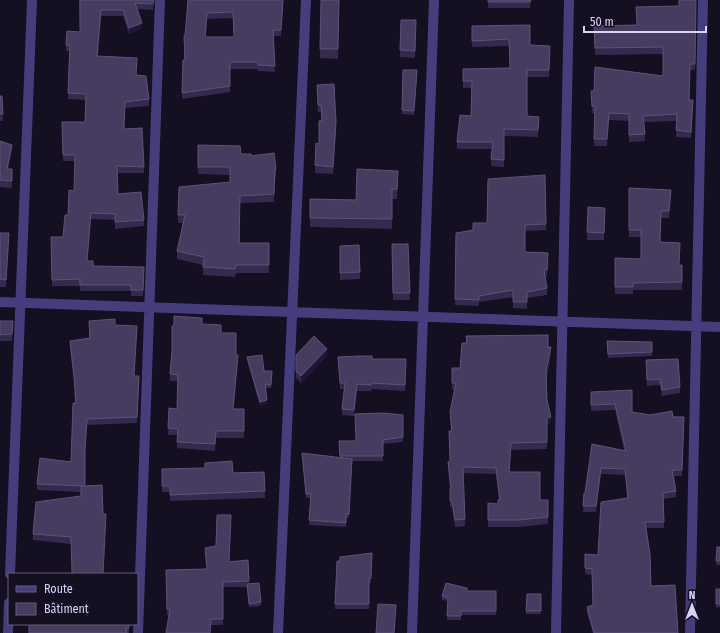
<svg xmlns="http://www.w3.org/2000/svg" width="720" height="633" viewBox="0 0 720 633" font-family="'Fira Sans Condensed',sans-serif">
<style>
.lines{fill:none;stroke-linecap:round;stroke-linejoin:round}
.minor{stroke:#463e7c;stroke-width:10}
.wall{fill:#342a4d;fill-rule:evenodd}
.shaded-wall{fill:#1f1734}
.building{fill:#463c60;stroke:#5d5378;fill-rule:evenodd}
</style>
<rect width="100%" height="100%" fill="#140f21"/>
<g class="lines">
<path class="minor" d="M 0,302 L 720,327
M 10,574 L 32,0
M 8,633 L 9,603
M 138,633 L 160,0
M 278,633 L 306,0
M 412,633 L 434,0
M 556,633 L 569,0
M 690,633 L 703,0"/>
</g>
<path class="wall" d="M 79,0 L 154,0 L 153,10 L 138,9 L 142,29 L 129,34 L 123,16 L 101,16 L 98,56 L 136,75 L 149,99 L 149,106 L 125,108 L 124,129 L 142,128 L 144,173 L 117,173 L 118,194 L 144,220 L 144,226 L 115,229 L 115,220 L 91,219 L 87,261 L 93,266 L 144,267 L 143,296 L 131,296 L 131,291 L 80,291 L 80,286 L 52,286 L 51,237 L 63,237 L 74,191 L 75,161 L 63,161 L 62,122 L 85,122 L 86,100 L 68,99 L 69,51 L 66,51 L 66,45 L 80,32 Z
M 188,0 L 283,6 L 281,36 L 273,36 L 275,72 L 258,71 L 258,69 L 230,69 L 230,92 L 182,99 L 183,60 L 184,60 L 185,36 ZM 233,18 L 234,37 L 206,37 L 207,19 Z
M 339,0 L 338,59 L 320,58 L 320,49 Z
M 488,0 L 531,0 L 530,8 L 488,8 Z
M 696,0 L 695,70 L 690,70 L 689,100 L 693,107 L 691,138 L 676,137 L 677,121 L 644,122 L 645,141 L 629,142 L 629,121 L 609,120 L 607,146 L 594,146 L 595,113 L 592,113 L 591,91 L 594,91 L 663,76 L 663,54 L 595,55 L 594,26 L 637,25 L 679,6 Z
M 416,20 L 415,58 L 400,57 L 400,50 Z
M 472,26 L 530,45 L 550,53 L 549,77 L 527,77 L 527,116 L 539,117 L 538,137 L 504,136 L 504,167 L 491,166 L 492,149 L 457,149 L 457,142 L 471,116 L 471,88 L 463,88 L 463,69 L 510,68 L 509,46 L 472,47 Z
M 403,70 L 417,74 L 414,115 L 402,114 Z
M 317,85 L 336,130 L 333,174 L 315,173 L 315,165 L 319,143 L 319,121 L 322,121 L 321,112 L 318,112 Z
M 0,96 L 2,96 L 3,121 L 0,121 Z
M 0,141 L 12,151 L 8,169 L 12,169 L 12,188 L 0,187 Z
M 198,145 L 251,156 L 276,169 L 276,177 L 275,177 L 274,202 L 240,203 L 240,243 L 269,243 L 269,273 L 236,273 L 235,277 L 203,275 L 203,265 L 177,259 L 177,251 L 183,223 L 178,223 L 178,215 L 230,182 L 230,175 L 198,174 Z
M 545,175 L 546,230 L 525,231 L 525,252 L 548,253 L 547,276 L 545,276 L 547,288 L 547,295 L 527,298 L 527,309 L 513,308 L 513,297 L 479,302 L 479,306 L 455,305 L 456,233 L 473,230 L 487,223 Z
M 398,181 L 397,199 L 392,199 L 392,229 L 310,227 L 310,199 L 356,200 Z
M 629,188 L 671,198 L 669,218 L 661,218 L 660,242 L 679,265 L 682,265 L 682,290 L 633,290 L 633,294 L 615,294 L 615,258 L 641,259 L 641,237 L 629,237 Z
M 605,215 L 604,240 L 587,240 L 587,232 Z
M 0,233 L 9,240 L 6,287 L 0,287 Z
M 392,244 L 408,244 L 410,300 L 393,300 Z
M 359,245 L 360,279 L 340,280 L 340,246 Z
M 0,321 L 13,321 L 12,341 L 0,341 Z
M 89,321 L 115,325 L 137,332 L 134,376 L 139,383 L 137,423 L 87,425 L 85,455 L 85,486 L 71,544 L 33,540 L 33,534 L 81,496 L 81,492 L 37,490 L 37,484 L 71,462 L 75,403 L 74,382 L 70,347 L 70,341 L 89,338 Z
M 202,324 L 221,333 L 236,355 L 238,362 L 233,409 L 244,409 L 244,438 L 216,438 L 215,451 L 177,448 L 177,435 L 168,435 L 169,408 L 177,409 L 178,381 L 170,381 L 170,374 L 172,352 Z
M 466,336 L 548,347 L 551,354 L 547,378 L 547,400 L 551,423 L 547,424 L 547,449 L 511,450 L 510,472 L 540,500 L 548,517 L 548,524 L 518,527 L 488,527 L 488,503 L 498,504 L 499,500 L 496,474 L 463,473 L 465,526 L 455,527 L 452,507 L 450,507 L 450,488 L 448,468 L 448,462 L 450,461 L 451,431 L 450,418 L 450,412 L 454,390 L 452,390 L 452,368 L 460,368 L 466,343 Z
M 607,341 L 652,342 L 652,356 L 608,358 Z
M 327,356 L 301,383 L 296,378 L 296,371 Z
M 247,357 L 264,371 L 272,375 L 271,388 L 266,388 L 267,404 L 260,406 L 247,360 Z
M 338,357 L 372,359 L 406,365 L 405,391 L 371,389 L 371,391 L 357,391 L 354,416 L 342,415 L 342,409 L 344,389 L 340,389 Z
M 646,360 L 680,387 L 680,393 L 662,396 L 660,385 L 647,386 Z
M 591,392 L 632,412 L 650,415 L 684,417 L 682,476 L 674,476 L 676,491 L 676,497 L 663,499 L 664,528 L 646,528 L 651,586 L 678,633 L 593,633 L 587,613 L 587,607 L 593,605 L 592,575 L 585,574 L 585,568 L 598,555 L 627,498 L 625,475 L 601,474 L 596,512 L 583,512 L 584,493 L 585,493 L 592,444 L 624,450 L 615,410 L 591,411 Z
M 403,415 L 403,442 L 383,444 L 383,461 L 352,461 L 349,518 L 346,518 L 346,527 L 309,525 L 311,498 L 306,498 L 302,453 L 340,458 L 339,441 L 356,441 Z
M 162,469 L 233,473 L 264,472 L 265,498 L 170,501 L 170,492 L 162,492 Z
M 717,547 L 720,547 L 720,565 L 716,565 Z
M 205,548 L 229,562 L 249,581 L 249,584 L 261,602 L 261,606 L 249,607 L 247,587 L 223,587 L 223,625 L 211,625 L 167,615 L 166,570 L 207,569 Z
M 372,553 L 371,583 L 369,583 L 369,609 L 335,609 L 335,604 Z
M 716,589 L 720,589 L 720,607 L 716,608 Z
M 467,591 L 496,591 L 496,615 L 461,615 L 461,620 L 447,620 L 448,601 L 442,600 L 442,596 Z
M 527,594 L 541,594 L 541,614 L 526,614 Z
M 129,624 L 129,633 L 29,633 Z"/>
<path class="shaded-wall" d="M 283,0 L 283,6 L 281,36 L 281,30 Z
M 101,10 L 101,16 L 97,63 L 97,56 Z
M 142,23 L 142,29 L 129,34 L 129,28 Z
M 693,100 L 693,107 L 691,138 L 691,132 Z
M 336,122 L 336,130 L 333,174 L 333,167 Z
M 12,145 L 12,151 L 7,175 L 7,169 Z
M 671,190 L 671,198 L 669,218 L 669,211 Z
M 91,213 L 91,219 L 87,267 L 87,261 Z
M 9,233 L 9,240 L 6,287 L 6,280 Z
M 551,347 L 551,354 L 546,379 L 546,372 Z
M 327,349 L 327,356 L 301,383 L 301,376 Z
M 238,355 L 238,362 L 233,415 L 233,409 Z
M 357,384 L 357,391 L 354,416 L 354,410 Z
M 267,400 L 267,404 L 260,406 L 260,402 Z
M 551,417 L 551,423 L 547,424 L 547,418 Z
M 601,468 L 601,474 L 596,512 L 596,506 Z"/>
<path class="building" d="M 80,0 L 154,0 L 153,4 L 135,3 L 142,23 L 129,28 L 123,10 L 101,10 L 97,56 L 137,58 L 136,75 L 146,76 L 149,99 L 125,102 L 124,129 L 142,128 L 144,167 L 117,166 L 118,194 L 141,192 L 144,220 L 115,222 L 115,214 L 91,213 L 87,261 L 93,261 L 93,266 L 144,267 L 143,290 L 131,290 L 131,285 L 80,285 L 80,279 L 52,280 L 51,237 L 63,237 L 65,215 L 68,215 L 69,190 L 74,191 L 75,155 L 63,155 L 62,122 L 85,122 L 86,94 L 68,93 L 70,45 L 66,45 L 67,31 L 80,32 Z
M 188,0 L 283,0 L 281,30 L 273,30 L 275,66 L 258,65 L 258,62 L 230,62 L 230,86 L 182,93 L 183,60 L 185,60 L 184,36 L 185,36 ZM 233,12 L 234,37 L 205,37 L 207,13 Z
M 321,0 L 339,0 L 338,49 L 320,49 Z
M 488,0 L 531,0 L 530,2 L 488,2 Z
M 679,0 L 696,0 L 695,64 L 690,64 L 689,100 L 693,100 L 691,132 L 676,130 L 677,114 L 643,116 L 645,134 L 629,135 L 629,114 L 609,113 L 607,139 L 594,139 L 595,106 L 592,106 L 591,91 L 594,91 L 595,67 L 663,76 L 663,47 L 595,48 L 594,26 L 637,25 L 636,7 L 679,6 Z
M 401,20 L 416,20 L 415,51 L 400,50 Z
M 530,25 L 530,45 L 550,46 L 549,70 L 527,70 L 527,116 L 539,117 L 538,130 L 504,129 L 504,160 L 491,159 L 493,142 L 457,142 L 460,115 L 471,116 L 472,81 L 463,81 L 463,69 L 510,68 L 509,39 L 472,41 L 472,26 Z
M 403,70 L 417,70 L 414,111 L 402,110 Z
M 334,84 L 336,122 L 333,167 L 315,165 L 316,143 L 319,144 L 319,121 L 322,120 L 321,105 L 318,105 L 317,85 Z
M 0,96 L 2,96 L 3,114 L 0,114 Z
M 0,141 L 12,145 L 7,169 L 12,169 L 12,181 L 0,180 Z
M 198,145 L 240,146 L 241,154 L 251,154 L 251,156 L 274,153 L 276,169 L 275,169 L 274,194 L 240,196 L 239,243 L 269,243 L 269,265 L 236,265 L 235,269 L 203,267 L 204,257 L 177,251 L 185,215 L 178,215 L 179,187 L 230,182 L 230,167 L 198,167 Z
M 357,169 L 398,171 L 397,189 L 392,189 L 392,219 L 310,218 L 310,199 L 356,200 Z
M 545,175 L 546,224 L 525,225 L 525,252 L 548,253 L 547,270 L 544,270 L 547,288 L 527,292 L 527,302 L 513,302 L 513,290 L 479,296 L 479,300 L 455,299 L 456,233 L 473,230 L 473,223 L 487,223 L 488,179 Z
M 629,188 L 671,190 L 669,211 L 661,211 L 660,242 L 680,243 L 679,265 L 682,265 L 682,282 L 633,283 L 633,287 L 615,287 L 615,258 L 641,259 L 641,230 L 629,230 Z
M 588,207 L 605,208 L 604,233 L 587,232 Z
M 0,233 L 9,233 L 6,280 L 0,279 Z
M 392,244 L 408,244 L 410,293 L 393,293 Z
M 359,245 L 360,272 L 340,273 L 340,246 Z
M 174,316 L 202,318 L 202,324 L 221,325 L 221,333 L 236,333 L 236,355 L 238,355 L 233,409 L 244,409 L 244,431 L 216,431 L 215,444 L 177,442 L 178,429 L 168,428 L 169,408 L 177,409 L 178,375 L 170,374 L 172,351 L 172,326 L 174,326 Z
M 115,319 L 115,325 L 137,326 L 134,376 L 139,376 L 137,417 L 87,419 L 85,448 L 85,486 L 102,485 L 103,514 L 106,514 L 103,574 L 72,574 L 71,537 L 33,534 L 36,502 L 81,496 L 81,486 L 84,486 L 37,484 L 40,458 L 71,462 L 73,403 L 76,403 L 74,376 L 70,341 L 90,338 L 89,321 Z
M 0,321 L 13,321 L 12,334 L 0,335 Z
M 548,335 L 548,347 L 551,347 L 546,372 L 547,400 L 551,417 L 547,418 L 547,442 L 511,443 L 509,472 L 540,472 L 540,500 L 548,500 L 548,517 L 518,520 L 488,520 L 488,503 L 498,504 L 498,500 L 500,500 L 496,468 L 463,467 L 465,519 L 455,520 L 452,501 L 450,501 L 450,489 L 451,488 L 448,462 L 450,461 L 449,431 L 452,431 L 450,412 L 456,383 L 452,383 L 452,368 L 460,368 L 462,343 L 467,343 L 466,336 Z
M 314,336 L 327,349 L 301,376 L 296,371 L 296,355 Z
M 607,341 L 652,342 L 652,352 L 608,354 Z
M 262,355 L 264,371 L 272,371 L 271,385 L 265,384 L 267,400 L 260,402 L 247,357 Z
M 360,356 L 372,356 L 372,359 L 406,359 L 405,385 L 371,383 L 371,385 L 357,384 L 354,410 L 342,409 L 345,383 L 340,383 L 338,357 Z
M 678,359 L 680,387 L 662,390 L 660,379 L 647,380 L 646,360 Z
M 632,390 L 632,412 L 650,415 L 672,411 L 673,417 L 684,417 L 682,470 L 672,470 L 676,491 L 663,493 L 664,522 L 645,522 L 650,554 L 651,586 L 675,585 L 678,633 L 594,633 L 587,607 L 593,605 L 592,569 L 585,568 L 585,554 L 598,555 L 601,502 L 628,498 L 625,469 L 601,468 L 596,506 L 583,506 L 584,493 L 585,493 L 592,444 L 626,451 L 615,404 L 591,405 L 591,392 Z
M 383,413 L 403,415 L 403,437 L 383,440 L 383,456 L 340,456 L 339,441 L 356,441 L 355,414 Z
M 302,453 L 352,459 L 349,514 L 346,514 L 346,523 L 309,520 L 311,494 L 306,494 Z
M 232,461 L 233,473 L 264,472 L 265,491 L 170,495 L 170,486 L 162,486 L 162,469 L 205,468 L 205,463 Z
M 217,515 L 231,515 L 229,562 L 248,560 L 249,581 L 223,582 L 223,619 L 211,619 L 210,633 L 166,633 L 170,609 L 167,609 L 166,570 L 207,569 L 205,548 L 216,546 Z
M 717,547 L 720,547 L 720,561 L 716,561 Z
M 372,553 L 371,578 L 369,578 L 369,604 L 335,604 L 337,561 L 340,561 L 340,557 Z
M 259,583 L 261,602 L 249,604 L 247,584 Z
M 446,583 L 467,588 L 467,591 L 496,591 L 496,611 L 461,611 L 461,616 L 447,616 L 448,598 L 442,596 Z
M 716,589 L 720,589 L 720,604 L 716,604 Z
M 527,594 L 541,594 L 541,611 L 526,611 Z
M 378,604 L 396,605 L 394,633 L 376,633 Z
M 29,624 L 129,624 L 129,628 L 126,628 L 127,633 L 29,633 Z"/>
<rect x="8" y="573" width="130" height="52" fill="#140f21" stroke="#645d78"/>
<rect x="16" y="586" width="20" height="6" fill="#463e7c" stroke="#645d78"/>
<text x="44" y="593" font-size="12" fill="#dbd2fb">Route</text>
<rect x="16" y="603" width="20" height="12" fill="#463c60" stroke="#645d78"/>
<text x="44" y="613" font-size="12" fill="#dbd2fb">Bâtiment</text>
<g transform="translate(692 605)" stroke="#140f21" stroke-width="3" paint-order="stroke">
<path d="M0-3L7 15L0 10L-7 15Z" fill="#dbd2fb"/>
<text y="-6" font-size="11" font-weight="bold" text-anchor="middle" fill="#dbd2fb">N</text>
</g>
<path d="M584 26v6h122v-6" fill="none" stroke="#dbd2fb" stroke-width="2"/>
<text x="590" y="26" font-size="12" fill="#dbd2fb" stroke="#140f21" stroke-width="3" paint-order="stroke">50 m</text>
</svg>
